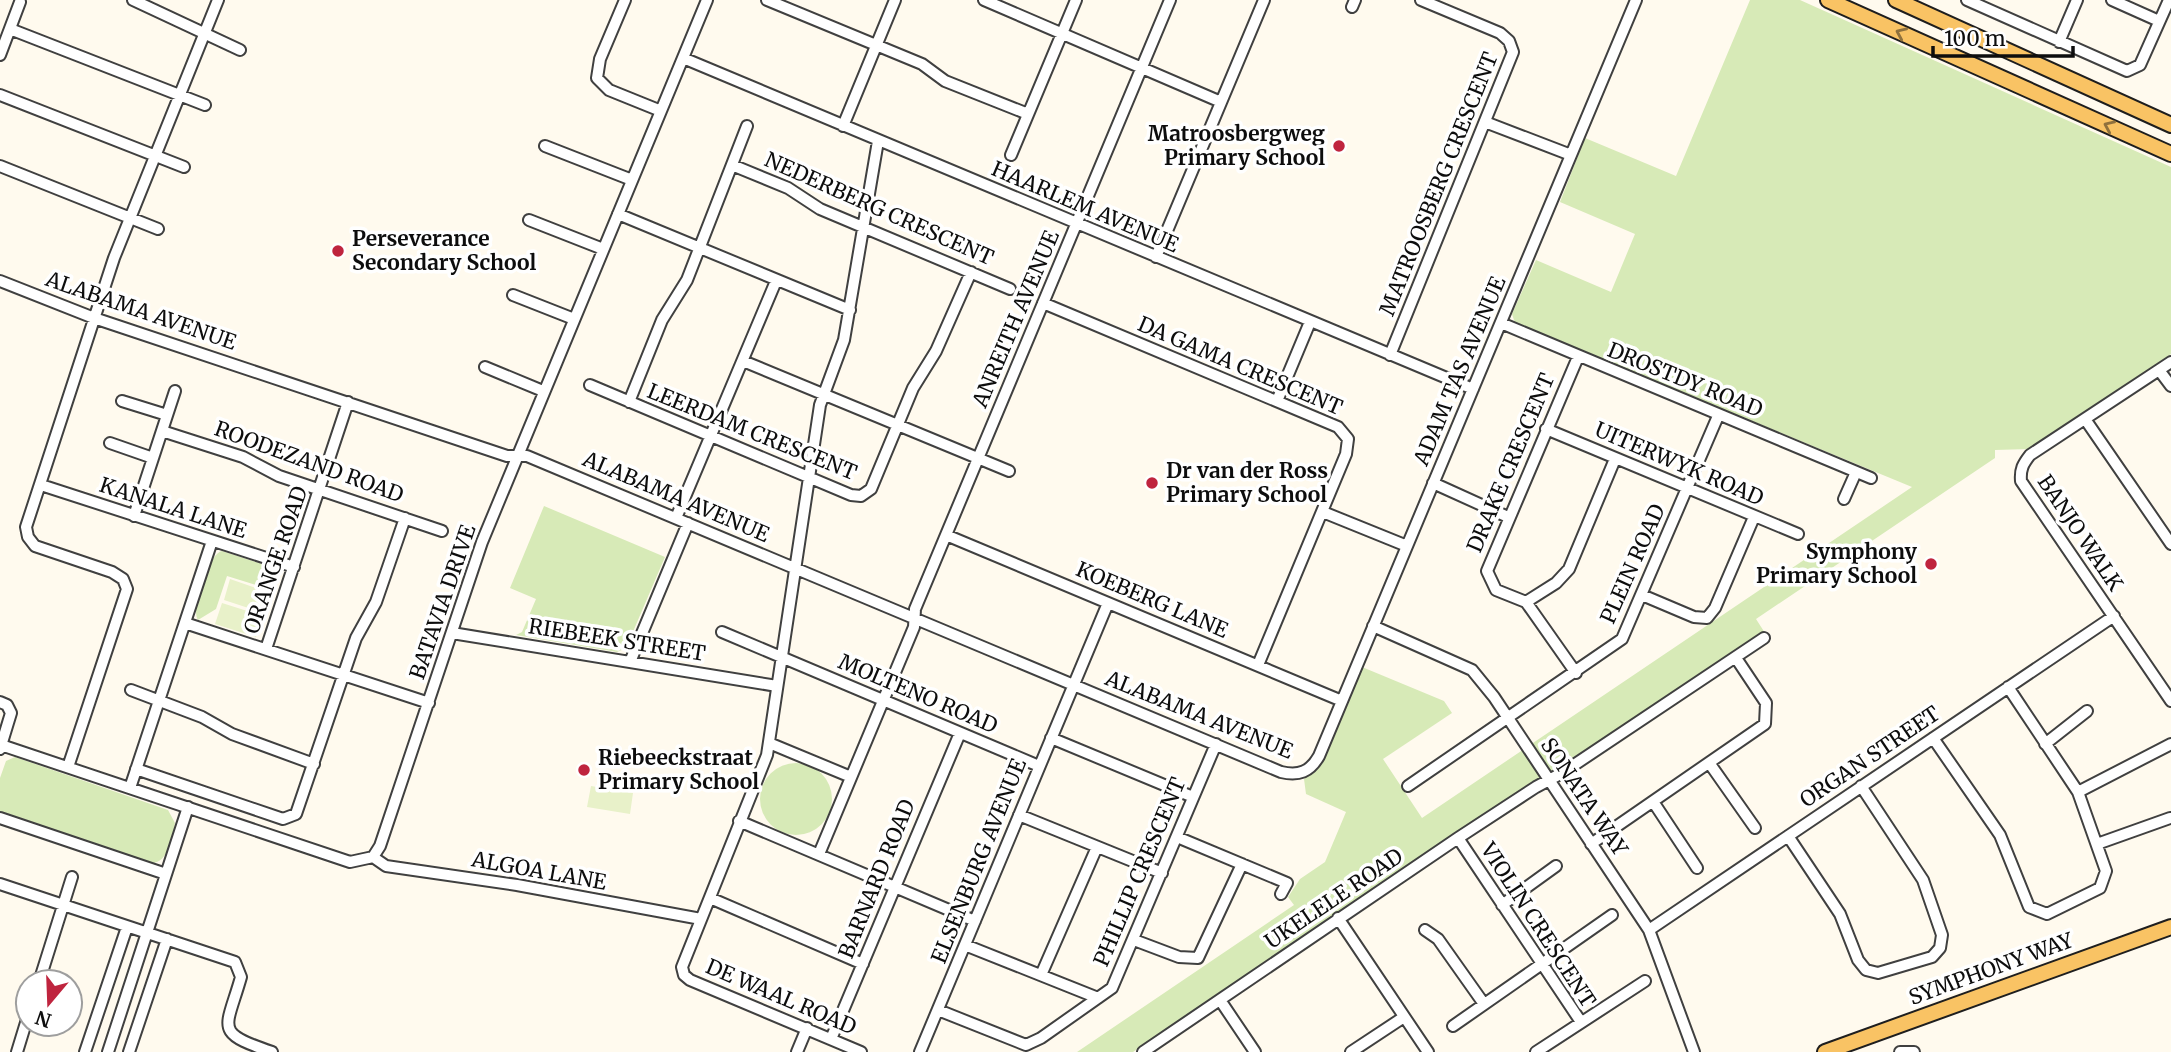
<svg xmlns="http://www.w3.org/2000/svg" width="2171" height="1052" viewBox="0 0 2171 1052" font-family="Merriweather,serif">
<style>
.green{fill:#d7eab7}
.pitch{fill:#e8f1c9}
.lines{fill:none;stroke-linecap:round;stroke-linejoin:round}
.minor-casing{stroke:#404040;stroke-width:14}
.major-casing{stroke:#1e1e1e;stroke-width:18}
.minor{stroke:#fff;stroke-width:10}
.major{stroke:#f9c364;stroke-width:14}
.oneway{stroke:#8f713d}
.poi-dot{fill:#bf243e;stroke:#fff;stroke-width:2.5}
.labels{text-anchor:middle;stroke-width:7;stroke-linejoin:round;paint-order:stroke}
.poi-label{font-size:21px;font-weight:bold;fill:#0d0d0d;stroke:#fff;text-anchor:start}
.street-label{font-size:21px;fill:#0d0d0d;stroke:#fff}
</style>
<rect width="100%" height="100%" fill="#fffaee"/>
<path class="green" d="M 1750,0 L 1800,0 L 2171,167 L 2171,354 L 2030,449 L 1995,450 L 1995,458 L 1756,619 L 1765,633 L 1556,772 L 1535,781 L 1133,1052 L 1077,1052 L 1294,905 L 1288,897 L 1300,879 L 1325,862 L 1346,812 L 1306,794 L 1304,779 L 1322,762 L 1362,667 L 1444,701 L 1452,713 L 1383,759 L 1422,818 L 1912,487 L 1515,323 L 1512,314 L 1536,260 L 1611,292 L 1635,234 L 1560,202 L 1585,138 L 1676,176 Z
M 544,506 L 665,557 L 626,648 L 617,652 L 516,635 L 522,632 L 536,599 L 510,588 Z
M 222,551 L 275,568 L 281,575 L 259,586 L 227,576 L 216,609 L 198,620 C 190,609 208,554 222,551 Z
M 15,757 L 168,810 L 175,823 C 172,837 168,864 151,863 L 0,812 L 0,778 L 6,761 Z
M760 799a36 36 0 1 1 72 0a36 36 0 1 1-72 0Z"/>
<path class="pitch" d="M 230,579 L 271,593 L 264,613 L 224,600 Z
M 222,603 L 263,616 L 256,637 L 215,624 Z
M 591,786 L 633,793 L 630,814 L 587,807 Z"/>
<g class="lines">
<defs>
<path id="minor" d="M 133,0 L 240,50
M 625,0 L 600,59 L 597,78 L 609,90 L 661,111
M 767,0 L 922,64 L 945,81 L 1028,114
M 984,0 L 1221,102
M 1967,0 L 2127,71 L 2140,65 L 2169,0
M 2112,0 L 2159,21
M 1352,7 L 1355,0
M 10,29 L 205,105
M 2059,42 L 2077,0
M 0,55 L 20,2
M 683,58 L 1473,389
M 0,95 L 184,167
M 1485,122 L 1571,155
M 843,126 L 895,0
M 545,146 L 632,180
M 1011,155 L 1076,0
M 732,165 L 788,188 L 820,209 L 1010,289
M 0,166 L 158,229
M 618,214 L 850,310
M 529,220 L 603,249
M 1156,257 L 1264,0
M 0,281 L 94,318 L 507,456 L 527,456 L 1281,772 C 1299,776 1310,772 1319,756 L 1636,0
M 513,295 L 574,319
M 1043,303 L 1338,427 L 1348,439 L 1346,454 L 1258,665
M 1501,323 L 1871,478
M 1390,355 L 1513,52 L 1509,41 L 1500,33 L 1421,0
M 743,361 L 1009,471
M 2171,362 L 2030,455 C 2023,464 2020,469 2021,481 L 2171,701
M 485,367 L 543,391
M 2159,370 L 2171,386
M 590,385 L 851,495 L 861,496 L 871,489 L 913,388 L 936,351 L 971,272
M 122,401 L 167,415
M 1277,401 L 1310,322
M 629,402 L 662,320 L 687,280 L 747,126
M 2085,419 L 2171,544
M 1546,429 L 1798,534
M 162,431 L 243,457 L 279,476 L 442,531
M 110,443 L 153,458
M 1433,483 L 1508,517
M 41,485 L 294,567
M 1844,499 L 1856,472
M 1323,512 L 1407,546
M 134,516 L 175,391
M 676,518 L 776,281
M 946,535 L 1342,701
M 1642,595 L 1694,617 L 1707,618 L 1715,608 L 1754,517
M 1526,602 L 1556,583 L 1569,569 L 1615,459
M 185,623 L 429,703
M 1373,626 L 1472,670 L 1494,697 L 1649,930 L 1694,1052
M 722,632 L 1039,766
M 452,633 L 777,686
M 266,649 L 348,402
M 630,662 L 688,523
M 1576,673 L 1526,602 L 1496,590 L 1487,571 L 1578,357
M 131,690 L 202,717 L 232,734 L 314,764
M 0,702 L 7,705 L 11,713 L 0,749
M 1051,738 L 1193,797
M 1933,738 L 2000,835 L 2029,907 L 2047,914 L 2100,888 L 2106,871 L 2078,792 L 2008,687
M 769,743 L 851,777
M 2045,744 L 2087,711
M 1,745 L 350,862 L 373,857 L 380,846 L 482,542 L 707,0
M 1710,764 L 1755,828
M 68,767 L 127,589 L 123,579 L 112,572 L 35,546 L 28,537 L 26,527 L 114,258 L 218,0
M 136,769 L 283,819 L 296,814 L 356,638 L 376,602 L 405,518
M 1408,786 L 1622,639 L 1718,416
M 130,788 L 212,541
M 2078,792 L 2171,744
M 1654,803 L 1697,868
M 1019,815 L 1162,873
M 0,818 L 166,874
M 739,821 L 975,921
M 1788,836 L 1840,914 L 1858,960 L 1866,970 L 1878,973 L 1932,957 L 1940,948 L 1942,935 L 1923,880 L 1861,786
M 1177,837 L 1287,883 L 1281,894
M 1458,838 L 1581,1022
M 1591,844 L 1765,724 L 1766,703 L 1736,658
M 2097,844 L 2170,818
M 819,854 L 914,627 L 915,609 L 1170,0
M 373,857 L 386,866 L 517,885 L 701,919
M 0,884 L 235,962 L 241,977 C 226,1030 213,1032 272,1052
M 710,898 L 863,964
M 1502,905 L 1556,866
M 1338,918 L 1428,1052
M 1425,930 L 1438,939 L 1484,1004
M 1649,930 L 2114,616
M 1134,940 L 1179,957 L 1198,958 L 1242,864
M 965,945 L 1098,998
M 1041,975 L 1097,847
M 39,982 L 72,877
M 1220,1000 L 1255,1052
M 938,1010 L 1026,1045 L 1041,1038 L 1112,988 L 1216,744
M 1453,1026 L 1612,915
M 831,1039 L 960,733
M 17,1052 L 28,1016
M 85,1052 L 127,927
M 108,1052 L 188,807
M 129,1052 L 167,939
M 797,1052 L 807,1028
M 861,1052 L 690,980 L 684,975 L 682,967 L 767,755 L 820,405 L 844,340 L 878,141
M 920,1052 L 1108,603
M 1143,1052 L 1458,838 L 1536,787 L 1562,773 L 1764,638
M 1351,1052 L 1404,1017
M 1536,1052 L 1645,981
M 1900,1052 L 1914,1052"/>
<path id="major" d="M 1828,0 L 2171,154
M 1896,0 L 2171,125
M 1825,1052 L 2171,927"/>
</defs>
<use href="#minor" class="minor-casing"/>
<use href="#major" class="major-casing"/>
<use href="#minor" class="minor"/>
<use href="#major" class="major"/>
</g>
<defs><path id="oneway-chevron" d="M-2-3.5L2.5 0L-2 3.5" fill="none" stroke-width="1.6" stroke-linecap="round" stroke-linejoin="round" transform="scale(1.75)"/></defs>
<g class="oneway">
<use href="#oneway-chevron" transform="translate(1901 33) rotate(-156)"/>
<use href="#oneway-chevron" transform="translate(2109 126) rotate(-156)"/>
</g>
<g class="poi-dot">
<circle cx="1339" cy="146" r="7"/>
<circle cx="338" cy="251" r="7"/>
<circle cx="1152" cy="483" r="7"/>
<circle cx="1931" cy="564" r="7"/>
<circle cx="584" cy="770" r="7"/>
</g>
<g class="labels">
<g class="poi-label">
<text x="1325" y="141" text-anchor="end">Matroosbergweg<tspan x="1325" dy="24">Primary School</tspan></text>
<text x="352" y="246">Perseverance<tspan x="352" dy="24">Secondary School</tspan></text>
<text x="1166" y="478">Dr van der Ross<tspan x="1166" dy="24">Primary School</tspan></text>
<text x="1917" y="559" text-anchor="end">Symphony<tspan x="1917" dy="24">Primary School</tspan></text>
<text x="598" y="765">Riebeeckstraat<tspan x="598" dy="24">Primary School</tspan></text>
</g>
<g class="street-label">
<text transform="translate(1439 184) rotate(-68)" y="7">MATROOSBERG CRESCENT</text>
<text transform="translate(1085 207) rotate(23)" y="7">HAARLEM AVENUE</text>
<text transform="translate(879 209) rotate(24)" y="7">NEDERBERG CRESCENT</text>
<text transform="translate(141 311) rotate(19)" y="7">ALABAMA AVENUE</text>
<text transform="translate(1016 319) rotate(-67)" y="7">ANREITH AVENUE</text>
<text transform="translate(1240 366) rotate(23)" y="7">DA GAMA CRESCENT</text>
<text transform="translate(1460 371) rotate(-67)" y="7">ADAM TAS AVENUE</text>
<text transform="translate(1685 380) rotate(22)" y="7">DROSTDY ROAD</text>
<text transform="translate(752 432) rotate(22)" y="7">LEERDAM CRESCENT</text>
<text transform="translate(309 462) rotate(20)" y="7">ROODEZAND ROAD</text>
<text transform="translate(1511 463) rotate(-67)" y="7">DRAKE CRESCENT</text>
<text transform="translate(1679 464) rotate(23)" y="7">UITERWYK ROAD</text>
<text transform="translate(676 497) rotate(23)" y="7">ALABAMA AVENUE</text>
<text transform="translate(173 508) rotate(18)" y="7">KANALA LANE</text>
<text transform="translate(2080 533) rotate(56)" y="7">BANJO WALK</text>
<text transform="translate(276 560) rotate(-71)" y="7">ORANGE ROAD</text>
<text transform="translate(1633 564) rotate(-66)" y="7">PLEIN ROAD</text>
<text transform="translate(1152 600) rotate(23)" y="7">KOEBERG LANE</text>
<text transform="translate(443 602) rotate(-71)" y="7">BATAVIA DRIVE</text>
<text transform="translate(617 640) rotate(9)" y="7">RIEBEEK STREET</text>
<text transform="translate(918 694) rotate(23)" y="7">MOLTENO ROAD</text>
<text transform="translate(1199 715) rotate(22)" y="7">ALABAMA AVENUE</text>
<text transform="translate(1870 757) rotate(-34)" y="7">ORGAN STREET</text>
<text transform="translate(1584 797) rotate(56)" y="7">SONATA WAY</text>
<text transform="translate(979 861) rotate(-68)" y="7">ELSENBURG AVENUE</text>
<text transform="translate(539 871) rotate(10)" y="7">ALGOA LANE</text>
<text transform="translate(1140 872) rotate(-67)" y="7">PHILLIP CRESCENT</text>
<text transform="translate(877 879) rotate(-68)" y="7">BARNARD ROAD</text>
<text transform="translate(1334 899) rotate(-34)" y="7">UKELELE ROAD</text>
<text transform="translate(1538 925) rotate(57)" y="7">VIOLIN CRESCENT</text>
<text transform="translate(1991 969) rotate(-20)" y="7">SYMPHONY WAY</text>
<text transform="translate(781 997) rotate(23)" y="7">DE WAAL ROAD</text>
</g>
</g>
<g transform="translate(49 1003) rotate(199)"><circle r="33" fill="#ffffff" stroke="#9e9e9e" stroke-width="2"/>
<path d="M0-5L12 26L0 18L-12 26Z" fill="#bf243e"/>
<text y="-10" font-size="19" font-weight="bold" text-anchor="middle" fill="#0d0d0d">N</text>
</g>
<path d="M1933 46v10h140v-10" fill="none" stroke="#0d0d0d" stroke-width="3.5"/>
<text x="1944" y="46" font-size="21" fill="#0d0d0d" stroke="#ffffff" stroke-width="5" paint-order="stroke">100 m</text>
</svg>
